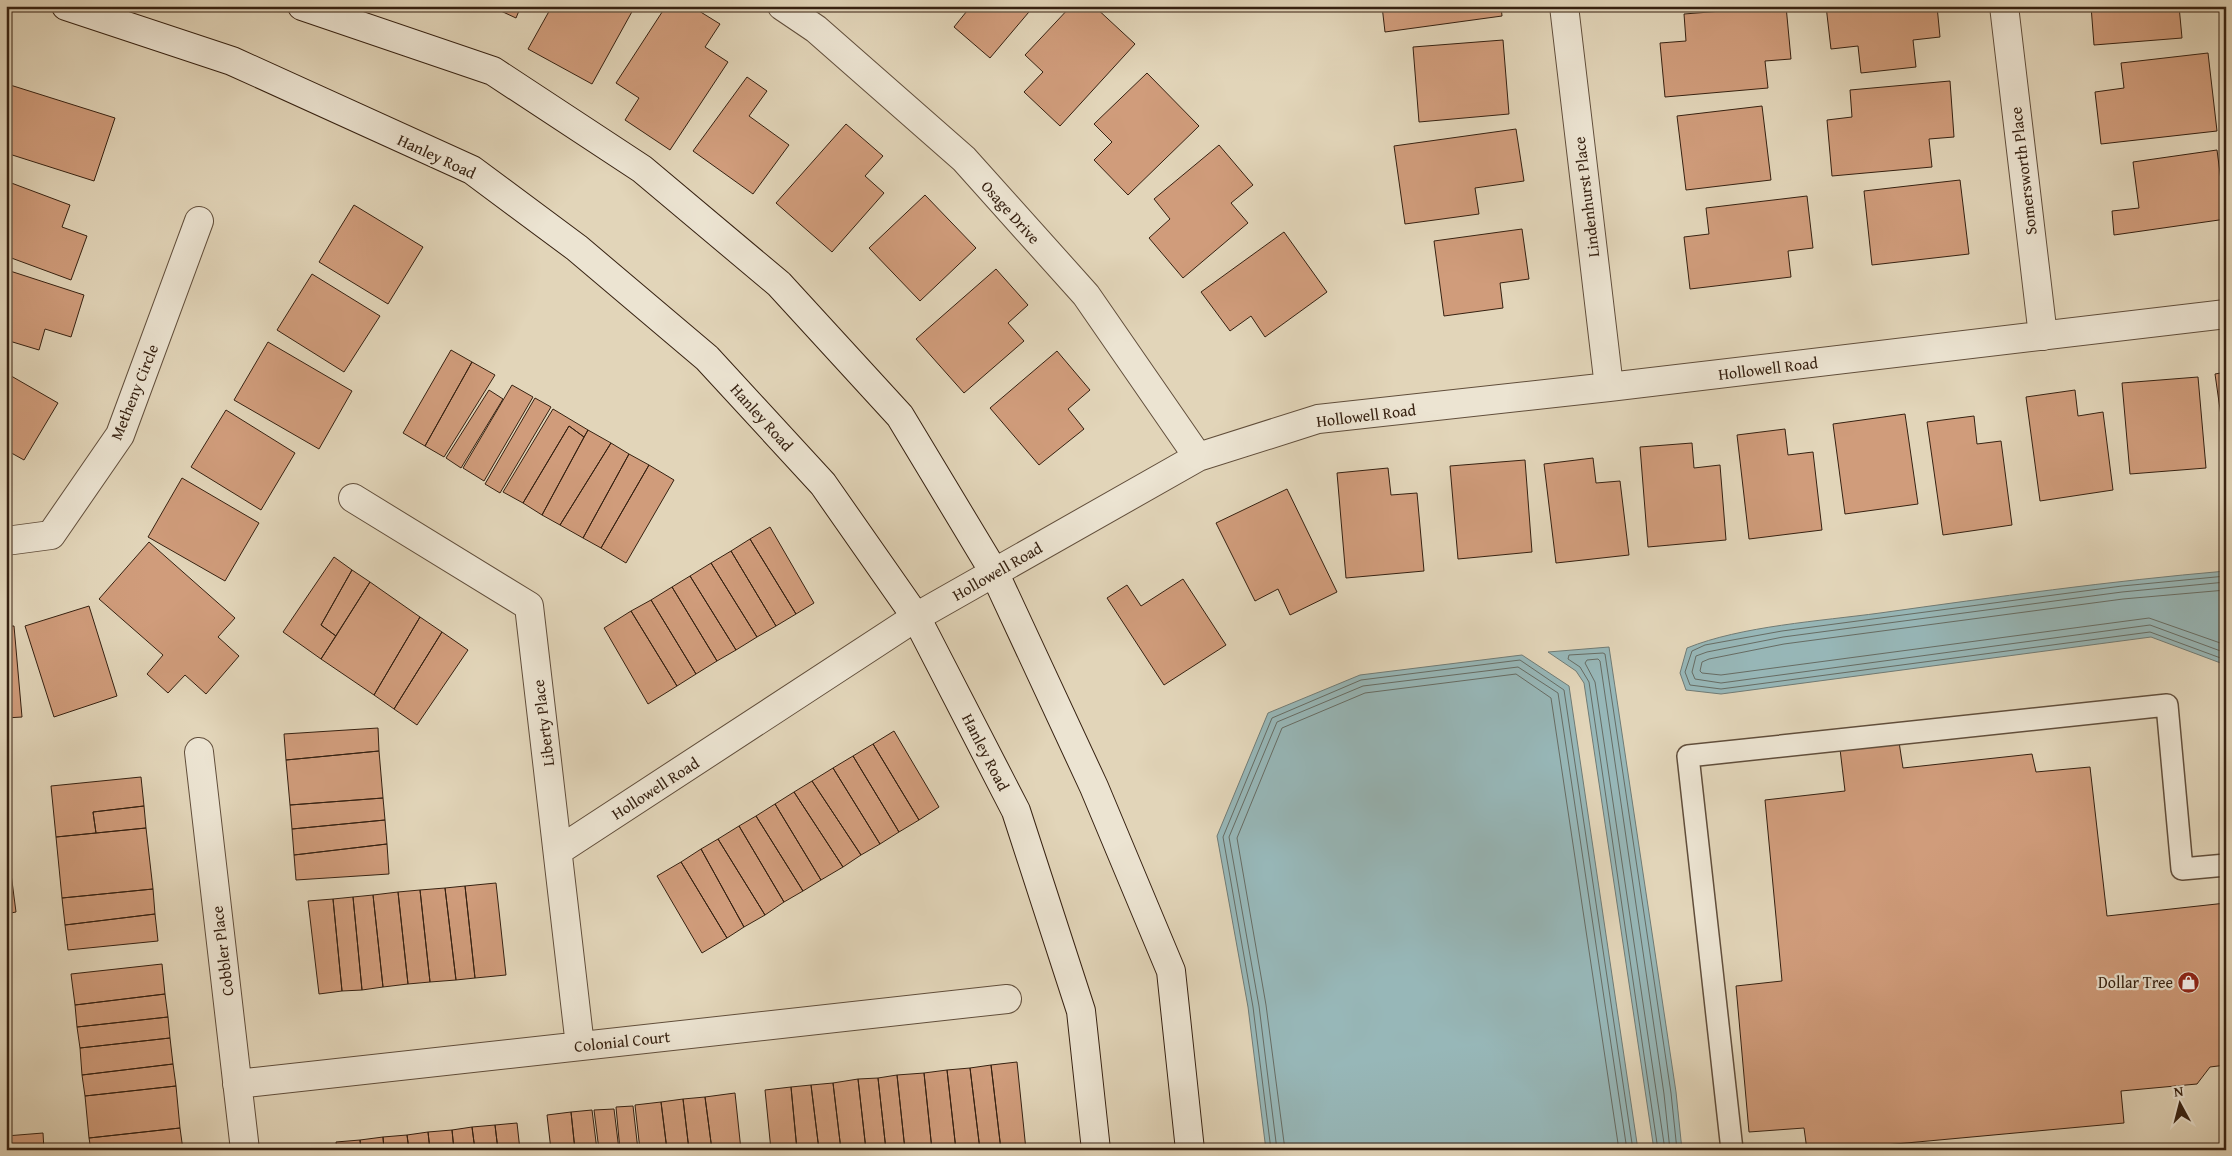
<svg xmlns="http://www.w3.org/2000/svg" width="2232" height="1156" viewBox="0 0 2232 1156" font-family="'Gentium Book Plus',serif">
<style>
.water{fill:#97b7b8;stroke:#707b75}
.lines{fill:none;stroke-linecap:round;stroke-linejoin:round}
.shore{stroke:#666c64;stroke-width:1}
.building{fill:#d09c7b;stroke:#362111}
.service-casing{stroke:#614e3b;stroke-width:24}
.minor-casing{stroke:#614e3b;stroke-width:30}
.secondary-casing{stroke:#362111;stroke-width:30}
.service{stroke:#ece4d2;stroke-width:21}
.minor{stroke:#ece4d2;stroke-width:28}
.secondary{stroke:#ece4d2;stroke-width:28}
.labels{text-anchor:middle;stroke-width:4.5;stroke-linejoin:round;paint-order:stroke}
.street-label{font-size:16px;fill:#362111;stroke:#ece4d2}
.poi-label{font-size:16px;fill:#362111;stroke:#ece4d2;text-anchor:end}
</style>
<rect width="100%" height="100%" fill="#e2d5b9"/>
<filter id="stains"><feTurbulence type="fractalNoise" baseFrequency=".004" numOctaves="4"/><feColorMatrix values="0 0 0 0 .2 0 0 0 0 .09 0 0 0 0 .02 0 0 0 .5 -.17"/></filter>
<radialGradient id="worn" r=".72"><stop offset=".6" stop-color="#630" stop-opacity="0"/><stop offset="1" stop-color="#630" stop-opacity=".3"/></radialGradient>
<path class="water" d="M 2226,571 L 2226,665 L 2151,637 L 1721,694 L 1686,690 L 1680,673 L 1687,648 C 1741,626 1821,621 1880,613 C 1995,597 2110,581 2226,571 Z
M 1609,647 L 1676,1092 L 1682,1150 L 1654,1150 L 1584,683 L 1576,671 L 1548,652 Z
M 1522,655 L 1569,686 L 1638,1150 L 1266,1150 L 1248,1007 L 1217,836 L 1268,713 L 1360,675 Z"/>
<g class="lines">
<path class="shore" d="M 2226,576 L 2122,586 L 1782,631 L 1705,645 L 1692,651 L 1685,672 L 1690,685 L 1721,689 L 2150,632 L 2226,660
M 2226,582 L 2122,592 L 1783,637 L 1707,652 L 1696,656 L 1692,672 L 1695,679 L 1721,683 L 2150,625 L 2226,653
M 2226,590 L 2123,599 L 1784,644 L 1709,659 L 1702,662 L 1700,671 L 1702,673 L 1721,675 L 2149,618 L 2226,645
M 1271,1150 L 1253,1007 L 1223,837 L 1272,718 L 1361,680 L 1520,660 L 1564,690 L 1633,1150
M 1277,1150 L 1259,1006 L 1229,837 L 1277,722 L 1363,686 L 1518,667 L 1558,693 L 1627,1150
M 1285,1150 L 1266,1005 L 1237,838 L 1282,728 L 1365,693 L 1516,674 L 1551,698 L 1619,1150
M 1658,1150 L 1589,682 L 1580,667 L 1568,659 L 1569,655 L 1603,653 L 1605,654 L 1671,1093 L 1677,1150
M 1665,1150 L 1595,682 L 1585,663 L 1587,660 L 1598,659 L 1600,661 L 1664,1094 L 1670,1150"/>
</g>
<path class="building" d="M 490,6 L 521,6 L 516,18 Z
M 552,6 L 634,8 L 592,84 L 528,49 Z
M 666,6 L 691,6 L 720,24 L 705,47 L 728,62 L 670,150 L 625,120 L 639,98 L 616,83 Z
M 971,6 L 1034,6 L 990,58 L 954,27 Z
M 1071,6 L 1094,6 L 1135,44 L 1060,126 L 1024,92 L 1043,72 L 1025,55 Z
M 1382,6 L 1501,6 L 1502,16 L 1385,32 Z
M 1786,6 L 1791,59 L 1765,61 L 1768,88 L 1665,97 L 1660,43 L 1686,41 L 1684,14 Z
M 1826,6 L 1937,6 L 1940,37 L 1913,40 L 1916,67 L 1861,73 L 1858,46 L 1831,49 Z
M 2091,6 L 2179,6 L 2182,38 L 2094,45 Z
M 1503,40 L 1509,114 L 1419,122 L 1413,47 Z
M 2208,53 L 2217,131 L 2101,144 L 2095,92 L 2124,88 L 2121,63 Z
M 1147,73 L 1199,126 L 1128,195 L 1094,160 L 1112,142 L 1094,124 Z
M 747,77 L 767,91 L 749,116 L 789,145 L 753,194 L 693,151 Z
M 1950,81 L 1954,137 L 1929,139 L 1932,167 L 1832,176 L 1827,120 L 1852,117 L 1850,90 Z
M 7,84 L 115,118 L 94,181 L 6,153 Z
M 1762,106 L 1771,180 L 1686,190 L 1677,116 Z
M 846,124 L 883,156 L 865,176 L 884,193 L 832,252 L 776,203 Z
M 1516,129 L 1524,181 L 1475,188 L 1479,214 L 1405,224 L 1394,146 Z
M 1219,145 L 1253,185 L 1231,203 L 1248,223 L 1183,278 L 1149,238 L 1170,219 L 1154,199 Z
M 2217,150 L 2226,219 L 2114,235 L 2112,211 L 2139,208 L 2133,162 Z
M 1960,180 L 1969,254 L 1872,265 L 1864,191 Z
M 6,181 L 70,205 L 62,227 L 87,236 L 71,280 L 6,256 Z
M 925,195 L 976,248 L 920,301 L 869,248 Z
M 1807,196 L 1813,248 L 1788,251 L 1791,277 L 1690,289 L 1684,237 L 1709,234 L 1706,208 Z
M 354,205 L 423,247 L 388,304 L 319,262 Z
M 1522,229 L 1529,279 L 1500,283 L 1503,308 L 1444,316 L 1434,241 Z
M 1284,232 L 1327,292 L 1265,337 L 1251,316 L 1230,331 L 1201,292 Z
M 996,269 L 1028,305 L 1008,323 L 1024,341 L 964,393 L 916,339 Z
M 7,270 L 84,295 L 71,337 L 45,329 L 39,350 L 6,340 Z
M 312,274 L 380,316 L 344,372 L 277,330 Z
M 268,342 L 352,391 L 319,449 L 234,400 Z
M 451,350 L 472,362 L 425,446 L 403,433 Z
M 1057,351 L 1090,390 L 1068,409 L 1084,429 L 1039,465 L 990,408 Z
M 472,362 L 495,375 L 444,457 L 425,446 Z
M 2226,372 L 2226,451 L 2215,374 Z
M 6,373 L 58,403 L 24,460 L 6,450 Z
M 2198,377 L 2206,468 L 2130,474 L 2122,383 Z
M 512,385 L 533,397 L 484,481 L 463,468 Z
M 489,390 L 503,399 L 461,468 L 446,458 Z
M 2075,390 L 2078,416 L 2103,412 L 2113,490 L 2040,501 L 2026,397 Z
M 535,398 L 551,407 L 500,493 L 485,484 Z
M 553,409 L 588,430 L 584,437 L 569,426 L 523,503 L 503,492 Z
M 226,410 L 295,453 L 261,510 L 191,467 Z
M 1905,414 L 1918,504 L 1845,514 L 1833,424 Z
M 1974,416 L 1977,444 L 2001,441 L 2012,525 L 1943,535 L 1927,422 Z
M 569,426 L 584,437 L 542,515 L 523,503 Z
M 1785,429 L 1788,455 L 1813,452 L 1822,530 L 1749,539 L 1737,435 Z
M 588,430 L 611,443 L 560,525 L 542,515 Z
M 611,443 L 629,454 L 583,538 L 560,525 Z
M 1692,443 L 1694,468 L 1720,465 L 1726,540 L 1648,547 L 1640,447 Z
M 629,454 L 649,465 L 601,548 L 583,538 Z
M 1593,458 L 1596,483 L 1620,481 L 1629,555 L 1556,563 L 1544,464 Z
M 1525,460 L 1532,552 L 1458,559 L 1450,466 Z
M 649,465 L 674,480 L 626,563 L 601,548 Z
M 1388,468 L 1391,495 L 1417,493 L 1424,571 L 1346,578 L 1337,473 Z
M 182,478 L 259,523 L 225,581 L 148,537 Z
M 1287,489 L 1337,592 L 1290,615 L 1278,589 L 1255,601 L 1216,523 Z
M 770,527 L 814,603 L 796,614 L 750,539 Z
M 750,539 L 796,614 L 776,626 L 731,551 Z
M 149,542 L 235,618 L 218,637 L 239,656 L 206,694 L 185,675 L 168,693 L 147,674 L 163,655 L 99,599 Z
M 731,551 L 776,626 L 757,637 L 711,563 Z
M 334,557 L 352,570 L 321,625 L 336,636 L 321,659 L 283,632 Z
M 711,563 L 757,637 L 736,650 L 690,576 Z
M 352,570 L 370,582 L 336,636 L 321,625 Z
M 690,576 L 736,650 L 717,661 L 672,587 Z
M 1183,579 L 1226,645 L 1164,685 L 1107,598 L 1127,585 L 1141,606 Z
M 370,582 L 420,617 L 374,695 L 321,659 Z
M 672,587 L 717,661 L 696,674 L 651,600 Z
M 651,600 L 696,674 L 677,686 L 631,611 Z
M 89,606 L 117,696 L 54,717 L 25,626 Z
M 631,611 L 677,686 L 648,704 L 604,628 Z
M 420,617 L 442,632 L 394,709 L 374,695 Z
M 6,626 L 14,626 L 22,717 L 6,718 Z
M 442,632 L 468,650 L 417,725 L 394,709 Z
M 378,728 L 379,751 L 286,760 L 284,734 Z
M 894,731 L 939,807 L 919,820 L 873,744 Z
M 1899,742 L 1903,768 L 2032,754 L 2036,772 L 2090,767 L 2107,916 L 2226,903 L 2226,1065 L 2210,1067 L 2197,1084 L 2121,1091 L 2124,1123 L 1830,1150 L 1807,1150 L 1804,1128 L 1749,1132 L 1736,986 L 1782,981 L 1765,800 L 1845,791 L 1840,749 Z
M 873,744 L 919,820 L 899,832 L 853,756 Z
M 379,751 L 383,798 L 290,805 L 286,760 Z
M 853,756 L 899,832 L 880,844 L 833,768 Z
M 833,768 L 880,844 L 861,855 L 812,781 Z
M 141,777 L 144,806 L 93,812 L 96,833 L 56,837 L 51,786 Z
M 812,781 L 861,855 L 843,867 L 794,792 Z
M 794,792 L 843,867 L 821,880 L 775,804 Z
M 383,798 L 385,820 L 292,829 L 290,805 Z
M 775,804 L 821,880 L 803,891 L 756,816 Z
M 144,806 L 146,828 L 96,833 L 93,812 Z
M 756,816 L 803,891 L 784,902 L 739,826 Z
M 385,820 L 387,844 L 294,855 L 292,829 Z
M 739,826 L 784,902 L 765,915 L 718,839 Z
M 146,828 L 153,889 L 62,898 L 56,837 Z
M 6,835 L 16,912 L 6,914 Z
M 718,839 L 765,915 L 744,927 L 701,849 Z
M 387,844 L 389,874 L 296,880 L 294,855 Z
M 701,849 L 744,927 L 727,938 L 681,862 Z
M 681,862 L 727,938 L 702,953 L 657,876 Z
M 496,883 L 506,975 L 475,978 L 465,886 Z
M 465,886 L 475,978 L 456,980 L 445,888 Z
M 445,888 L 456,980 L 430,982 L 420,890 Z
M 153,889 L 155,914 L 65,925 L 62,898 Z
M 420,890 L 430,982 L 408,984 L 398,892 Z
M 398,892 L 408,984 L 383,987 L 373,895 Z
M 373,895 L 383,987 L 362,990 L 353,897 Z
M 353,897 L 362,990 L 342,991 L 333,899 Z
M 333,899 L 342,991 L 319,994 L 308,901 Z
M 155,914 L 158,941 L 68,950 L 65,925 Z
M 162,964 L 165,994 L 75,1005 L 71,974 Z
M 165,994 L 168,1017 L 77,1027 L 75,1005 Z
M 168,1017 L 170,1038 L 80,1048 L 77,1027 Z
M 170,1038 L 173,1064 L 82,1075 L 80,1048 Z
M 1017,1062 L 1026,1150 L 1001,1150 L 991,1065 Z
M 173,1064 L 176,1086 L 85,1096 L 82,1075 Z
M 991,1065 L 1001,1150 L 980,1150 L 970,1068 Z
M 970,1068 L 980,1150 L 956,1150 L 947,1070 Z
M 947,1070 L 956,1150 L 932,1150 L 924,1073 Z
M 924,1073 L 932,1150 L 905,1150 L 897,1075 Z
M 897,1075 L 905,1150 L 886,1150 L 878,1078 Z
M 878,1078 L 886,1150 L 866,1150 L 858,1079 Z
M 858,1079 L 866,1150 L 841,1150 L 833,1083 Z
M 833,1083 L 841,1150 L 819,1150 L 811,1085 Z
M 811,1085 L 819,1150 L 797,1150 L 791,1087 Z
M 176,1086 L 180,1128 L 89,1138 L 85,1096 Z
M 791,1087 L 797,1150 L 771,1150 L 765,1090 Z
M 735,1093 L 741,1150 L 712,1150 L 705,1097 Z
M 705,1097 L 712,1150 L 689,1150 L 683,1099 Z
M 683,1099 L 689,1150 L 667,1150 L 661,1102 Z
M 661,1102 L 667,1150 L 640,1150 L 635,1105 Z
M 633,1106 L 638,1150 L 620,1150 L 616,1107 Z
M 614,1109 L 619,1150 L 599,1150 L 594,1110 Z
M 592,1110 L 597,1150 L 575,1150 L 571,1112 Z
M 571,1112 L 575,1150 L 551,1150 L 547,1115 Z
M 517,1123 L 520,1150 L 498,1150 L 495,1125 Z
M 495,1125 L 498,1150 L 475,1150 L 472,1127 Z
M 472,1127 L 475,1150 L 454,1150 L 452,1130 Z
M 180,1128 L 183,1150 L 91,1150 L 89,1138 Z
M 452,1130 L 454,1150 L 430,1150 L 428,1132 Z
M 428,1132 L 430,1150 L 409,1150 L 407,1135 Z
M 43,1133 L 44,1150 L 6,1150 L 6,1136 Z
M 407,1135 L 409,1150 L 384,1150 L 383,1137 Z
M 383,1137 L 384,1150 L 361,1150 L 360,1140 Z
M 360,1140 L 361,1150 L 337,1150 L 336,1142 Z"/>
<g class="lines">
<defs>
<path id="service" d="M 1732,1150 L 1688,756 L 2167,705 L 2182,869 L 2226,865"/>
<path id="minor" d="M 782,6 L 816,29 L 964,159 L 1086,295 L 1198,457
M 1564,6 L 1609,387
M 2004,6 L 2043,336
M 353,498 L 529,606 L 580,1046
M 6,541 L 51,535 L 120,435 L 199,221
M 199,752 L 245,1150
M 558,851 L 916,617 L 1198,457 L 1318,419 L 1609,387 L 2226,314
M 237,1084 L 1007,999"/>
<path id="secondary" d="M 66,6 L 232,61 L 472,170 L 577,248 L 707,358 L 823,484 L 916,617 L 1016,811 L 1081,1011 L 1096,1150
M 302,6 L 493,71 L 642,169 L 779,284 L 900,416 L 994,572 L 1094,787 L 1171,971 L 1190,1150"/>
</defs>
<use href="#service" class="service-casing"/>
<use href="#minor" class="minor-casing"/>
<use href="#secondary" class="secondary-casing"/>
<use href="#service" class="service"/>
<use href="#minor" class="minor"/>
<use href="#secondary" class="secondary"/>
</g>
<defs>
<symbol id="shop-disc" viewBox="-11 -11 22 22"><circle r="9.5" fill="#8f2418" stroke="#ece4d2"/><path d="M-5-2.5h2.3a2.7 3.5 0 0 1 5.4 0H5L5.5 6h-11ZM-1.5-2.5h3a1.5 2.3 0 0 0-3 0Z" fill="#fff"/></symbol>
</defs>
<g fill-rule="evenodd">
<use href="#shop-disc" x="2176" y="970" width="25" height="25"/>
</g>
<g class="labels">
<g class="street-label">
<text transform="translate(437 156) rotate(25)" y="6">Hanley Road</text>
<text transform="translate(2023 171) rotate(-97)" y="6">Somersworth Place</text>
<text transform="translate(1586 197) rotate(-97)" y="6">Lindenhurst Place</text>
<text transform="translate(1011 212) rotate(48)" y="6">Osage Drive</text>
<text transform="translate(1768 368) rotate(-7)" y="6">Hollowell Road</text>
<text transform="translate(134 392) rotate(-68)" y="6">Metheny Circle</text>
<text transform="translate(1366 415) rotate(-7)" y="6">Hollowell Road</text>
<text transform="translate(762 417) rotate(48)" y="6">Hanley Road</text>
<text transform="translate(997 571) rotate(-30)" y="6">Hollowell Road</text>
<text transform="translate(543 723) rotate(-97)" y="6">Liberty Place</text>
<text transform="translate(986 752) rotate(63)" y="6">Hanley Road</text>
<text transform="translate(655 788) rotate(-33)" y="6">Hollowell Road</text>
<text transform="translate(222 951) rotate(-97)" y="6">Cobbler Place</text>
<text transform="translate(622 1041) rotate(-6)" y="6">Colonial Court</text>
</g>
<g class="poi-label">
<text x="2173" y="988">Dollar Tree</text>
</g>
</g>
<rect width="2232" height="1156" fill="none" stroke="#e2d5b9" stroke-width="25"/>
<rect x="8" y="8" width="2217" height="1141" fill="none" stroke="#362111" stroke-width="2.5"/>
<rect x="12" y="12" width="2207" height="1131" fill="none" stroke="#362111"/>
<g transform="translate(2180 1104) rotate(353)" stroke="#ece4d2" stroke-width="4" paint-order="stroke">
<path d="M0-4L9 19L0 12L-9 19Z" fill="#362111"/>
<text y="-8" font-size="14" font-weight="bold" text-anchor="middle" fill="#362111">N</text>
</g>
<rect width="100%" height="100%" filter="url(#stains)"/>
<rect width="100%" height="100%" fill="url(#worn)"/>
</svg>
